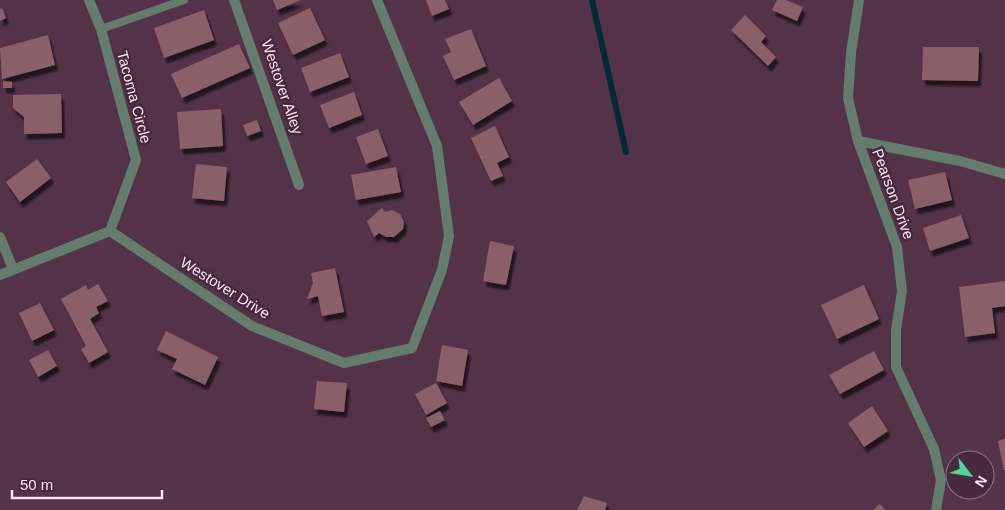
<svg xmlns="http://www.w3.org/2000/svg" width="1005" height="510" viewBox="0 0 1005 510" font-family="Arial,sans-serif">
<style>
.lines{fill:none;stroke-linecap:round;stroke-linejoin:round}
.stream{stroke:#002b36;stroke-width:6}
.building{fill:#895f6b;filter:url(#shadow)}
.lane{stroke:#637c6e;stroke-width:8}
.street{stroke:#637c6e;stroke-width:10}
.labels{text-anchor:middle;stroke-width:5;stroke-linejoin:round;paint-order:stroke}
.street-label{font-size:15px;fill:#f9e4f0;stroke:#49293e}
</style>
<defs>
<filter id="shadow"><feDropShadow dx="3" dy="5.5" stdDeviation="1" flood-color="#0009"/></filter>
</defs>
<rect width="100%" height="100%" fill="#543349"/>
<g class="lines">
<path class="stream" d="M 592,0 L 626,152"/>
</g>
<path class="building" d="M 273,0 L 301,0 L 277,10 Z
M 426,0 L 445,0 L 449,9 L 432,16 Z
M 777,0 L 786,0 L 803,7 L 797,21 L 772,10 Z
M 2,8 L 6,18 L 0,21 L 0,9 Z
M 310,8 L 325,40 L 293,55 L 278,23 Z
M 204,10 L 214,40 L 164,58 L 154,28 Z
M 745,15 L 766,36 L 761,42 L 776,57 L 768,66 L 731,30 Z
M 471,29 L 486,66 L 454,80 L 443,56 L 451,52 L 445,39 Z
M 48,35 L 55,65 L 2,79 L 0,48 Z
M 239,44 L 250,68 L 182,98 L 171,74 Z
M 923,47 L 979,47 L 978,81 L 922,80 Z
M 340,53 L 349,77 L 310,92 L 301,68 Z
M 499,78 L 512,101 L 473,125 L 459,102 Z
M 3,81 L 12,82 L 12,88 L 3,88 Z
M 354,92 L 362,115 L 329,128 L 320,105 Z
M 61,94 L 62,133 L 24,134 L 24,117 L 13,108 L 13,95 Z
M 221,109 L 223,146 L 180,149 L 177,112 Z
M 257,120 L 261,131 L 247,136 L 243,125 Z
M 495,126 L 509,157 L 497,163 L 503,176 L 491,181 L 471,138 Z
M 378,129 L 388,156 L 366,164 L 356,137 Z
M 37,159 L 51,178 L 20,202 L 6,182 Z
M 196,164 L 227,167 L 224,201 L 192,198 Z
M 396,167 L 401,192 L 356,200 L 351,175 Z
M 945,172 L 952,200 L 915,209 L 908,180 Z
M 382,208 L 385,212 L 392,210 L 400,214 L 404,222 L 403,229 L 394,237 L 386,237 L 379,233 L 374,237 L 367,221 Z
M 961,215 L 969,238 L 930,251 L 923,228 Z
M 490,241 L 514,246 L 506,285 L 483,281 Z
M 335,268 L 344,312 L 322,316 L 318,296 L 307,299 L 313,283 L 311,273 Z
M 1005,281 L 1005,306 L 992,308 L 995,333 L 965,337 L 959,287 Z
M 98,284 L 108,301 L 96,307 L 99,313 L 90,319 L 108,352 L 89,363 L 81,349 L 86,346 L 61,299 L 86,285 L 88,290 Z
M 864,285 L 879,319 L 837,339 L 821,305 Z
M 40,303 L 54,330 L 32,341 L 19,313 Z
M 166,331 L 218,357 L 205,385 L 172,369 L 177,359 L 157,350 Z
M 442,345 L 468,350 L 462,386 L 436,381 Z
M 48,350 L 57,366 L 38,377 L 29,360 Z
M 874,351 L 884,370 L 840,394 L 829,375 Z
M 317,381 L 347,383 L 344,412 L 314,409 Z
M 436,383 L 447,403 L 426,415 L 415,394 Z
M 872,406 L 888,431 L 864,447 L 848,423 Z
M 440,411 L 445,420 L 431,427 L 426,418 Z
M 1005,439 L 1005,470 L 1004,470 L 998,441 Z
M 584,496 L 607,503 L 605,510 L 577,510 Z
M 880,504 L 885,510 L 873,510 Z"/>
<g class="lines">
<path class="lane" d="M 101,29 L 184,0"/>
<path class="street" d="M 234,0 L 299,185
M 859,0 L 851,53 L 848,98 L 858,141 L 897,247 L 902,291 L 896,330 L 896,367 L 934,449 L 941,480 L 936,510
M 858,141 L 960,161 L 1005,174
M 110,231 L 252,326 L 344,363 L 412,348 L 442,270 L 449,236 L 437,146 L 377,0
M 0,237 L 13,269
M 0,275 L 110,231 L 136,160 L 101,29 L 89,0"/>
</g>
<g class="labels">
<g class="street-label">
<text transform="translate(282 87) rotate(71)" y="5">Westover Alley</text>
<text transform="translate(134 97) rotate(75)" y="5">Tacoma Circle</text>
<text transform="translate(893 194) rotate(70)" y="5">Pearson Drive</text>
<text transform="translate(225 288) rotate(32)" y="5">Westover Drive</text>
</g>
</g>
<g transform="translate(970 475) rotate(121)"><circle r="24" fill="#49293e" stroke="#8f7485"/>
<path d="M0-4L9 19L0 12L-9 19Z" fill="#4fd399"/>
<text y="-8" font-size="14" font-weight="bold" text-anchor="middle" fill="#f9e4f0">N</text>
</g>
<path d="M12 490v8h150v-8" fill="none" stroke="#f9e4f0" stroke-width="2.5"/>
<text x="20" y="490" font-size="15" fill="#f9e4f0" stroke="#49293e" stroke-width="4" paint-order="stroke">50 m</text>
</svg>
